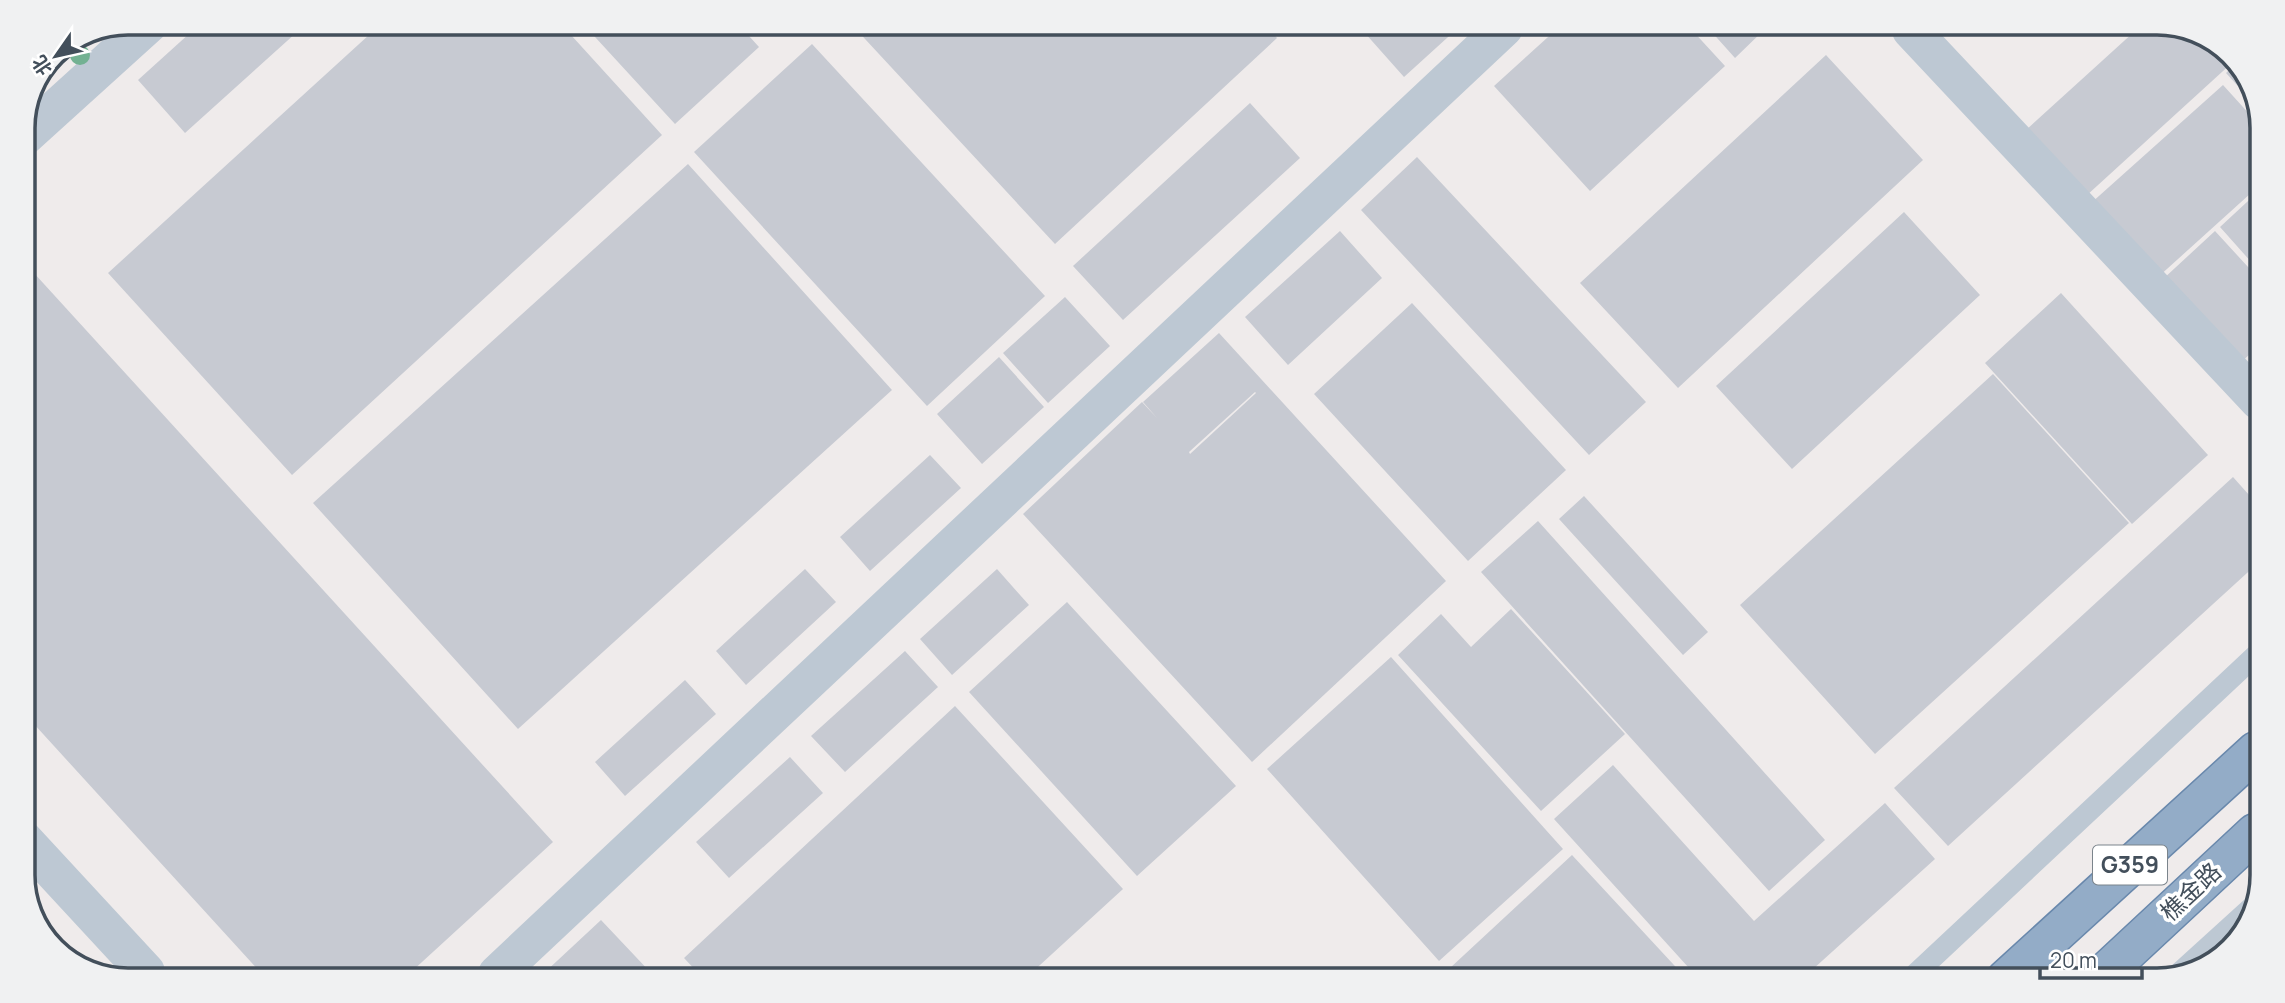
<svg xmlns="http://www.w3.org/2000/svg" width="2285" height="1003" viewBox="0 0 2285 1003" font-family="Manrope,'Noto Sans SC',sans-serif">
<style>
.building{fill:#c7cad2;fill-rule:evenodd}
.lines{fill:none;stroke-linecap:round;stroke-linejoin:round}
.trunk-casing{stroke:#6988ac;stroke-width:41}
.service{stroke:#bdc8d3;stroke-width:21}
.minor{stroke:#bdc8d3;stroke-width:38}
.tertiary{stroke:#bdc8d3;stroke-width:38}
.trunk{stroke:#93acc7;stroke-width:38}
.tree{fill:#73b192}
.labels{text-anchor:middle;stroke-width:7;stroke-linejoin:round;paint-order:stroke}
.shield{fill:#fff;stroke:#7b848c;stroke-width:2}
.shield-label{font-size:23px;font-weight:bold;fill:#434f5b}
.street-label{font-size:24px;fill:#434f5b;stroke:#fff}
.rim{fill:none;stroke:#434f5b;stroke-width:3.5}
</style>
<rect width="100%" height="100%" fill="#efebeb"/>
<path class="building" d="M 201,23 L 307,23 L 185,133 L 138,80 Z
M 381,24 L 561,24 L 662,135 L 292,475 L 108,273 Z
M 584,25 L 739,25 L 759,47 L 675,124 Z
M 853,26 L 1268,27 L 1277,38 L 1055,244 Z
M 1369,28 L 1458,28 L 1404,77 L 1364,32 Z
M 1558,28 L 1691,29 L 1725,66 L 1590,191 L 1494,86 Z
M 1709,29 L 1765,29 L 1735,58 Z
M 2135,31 L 2197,31 L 2234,61 L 2086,196 L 2026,130 Z
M 812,44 L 1045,296 L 927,406 L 694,152 Z
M 1826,55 L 1923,160 L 1678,388 L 1580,283 Z
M 2236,63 L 2244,69 L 2257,107 L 2226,73 Z
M 2223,85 L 2262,128 L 2261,184 L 2157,278 L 2090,204 Z
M 1250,103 L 1300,158 L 1123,320 L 1073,266 Z
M 1417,157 L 1646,402 L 1589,455 L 1361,210 Z
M 688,164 L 892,390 L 518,729 L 313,503 Z
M 2261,189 L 2261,273 L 2220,227 Z
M 1904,212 L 1980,295 L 1792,469 L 1716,386 Z
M 1340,231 L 1382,278 L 1288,365 L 1245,317 Z
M 2215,231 L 2260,280 L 2260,345 L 2239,364 L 2162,280 Z
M 23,261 L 553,842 L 410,973 L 261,973 L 23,712 Z
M 2061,293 L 2208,455 L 2132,524 L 1985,363 Z
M 1065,297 L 1110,346 L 1048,403 L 1003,353 Z
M 1412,303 L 1566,470 L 1468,561 L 1314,394 Z
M 1219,333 L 1446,581 L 1252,762 L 1023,514 L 1142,402 L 1157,418 L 1143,402 ZM 1255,392 L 1256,393 L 1190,454 L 1189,452 Z
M 2260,354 L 2259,387 L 2243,368 Z
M 999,357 L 1044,407 L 982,464 L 937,414 Z
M 1993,374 L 2129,523 L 1875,754 L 1740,605 Z
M 930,455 L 961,488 L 870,571 L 840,537 Z
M 2233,477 L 2258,505 L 2258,563 L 1948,846 L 1894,788 Z
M 1584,496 L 1708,632 L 1683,655 L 1559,519 Z
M 1538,521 L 1825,840 L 1769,891 L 1481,572 Z
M 805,569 L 836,602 L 746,685 L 716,651 Z
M 997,569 L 1029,605 L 952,675 L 920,639 Z
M 1067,602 L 1236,786 L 1137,876 L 969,692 Z
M 1511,609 L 1625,734 L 1541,811 L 1398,655 L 1441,614 L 1471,647 Z
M 905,651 L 938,687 L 845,772 L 811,736 Z
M 1391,657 L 1563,849 L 1439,961 L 1267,769 Z
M 685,680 L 716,714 L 625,796 L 595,762 Z
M 955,706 L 1123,889 L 1028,976 L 699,974 L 684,958 Z
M 790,757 L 823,793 L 729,878 L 696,842 Z
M 1613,765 L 1754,921 L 1885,803 L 1935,859 L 1802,979 L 1698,978 L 1554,819 Z
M 1572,855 L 1686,978 L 1458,977 L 1450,968 Z
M 601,920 L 652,974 L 543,974 Z"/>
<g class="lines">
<defs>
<path id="trunk" d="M 2005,980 L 2256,751
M 2097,980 L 2255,833"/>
</defs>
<use href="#trunk" class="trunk-casing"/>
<path class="service" d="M 2178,974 L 2254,905
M 1910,979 L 2257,654"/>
<path class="minor" d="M 1911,30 L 2259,401
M 497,974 L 1504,28"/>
<path class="tertiary" d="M 23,138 L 150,23
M 23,839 L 146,972"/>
<use href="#trunk" class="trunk"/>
</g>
<circle class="tree" cx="80" cy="55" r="10"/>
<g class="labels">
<rect class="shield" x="2093" y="845.5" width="74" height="39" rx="5"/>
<g class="shield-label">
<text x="2130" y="873">G359</text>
</g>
<g class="street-label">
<text transform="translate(2191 892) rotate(-43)" y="8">樵金路</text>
</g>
</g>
<path d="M0 0H2285V1003H0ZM128 35H2157A93 93 0 0 1 2250 128V875A93 93 0 0 1 2157 968H128A93 93 0 0 1 35 875V128A93 93 0 0 1 128 35Z" fill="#f0f1f2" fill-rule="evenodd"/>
<path class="rim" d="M128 35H2157A93 93 0 0 1 2250 128V875A93 93 0 0 1 2157 968H128A93 93 0 0 1 35 875V128A93 93 0 0 1 128 35Z"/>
<g transform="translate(56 56) rotate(236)" stroke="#ffffff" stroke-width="5" paint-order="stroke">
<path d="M0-5L12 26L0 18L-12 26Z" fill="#434f5b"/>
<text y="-10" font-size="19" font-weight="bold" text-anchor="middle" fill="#434f5b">北</text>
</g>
<path d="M2040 968v10h102v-10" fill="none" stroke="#434f5b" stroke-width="3.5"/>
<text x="2050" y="968" font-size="21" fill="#434f5b" stroke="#ffffff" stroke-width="5" paint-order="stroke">20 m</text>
</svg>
